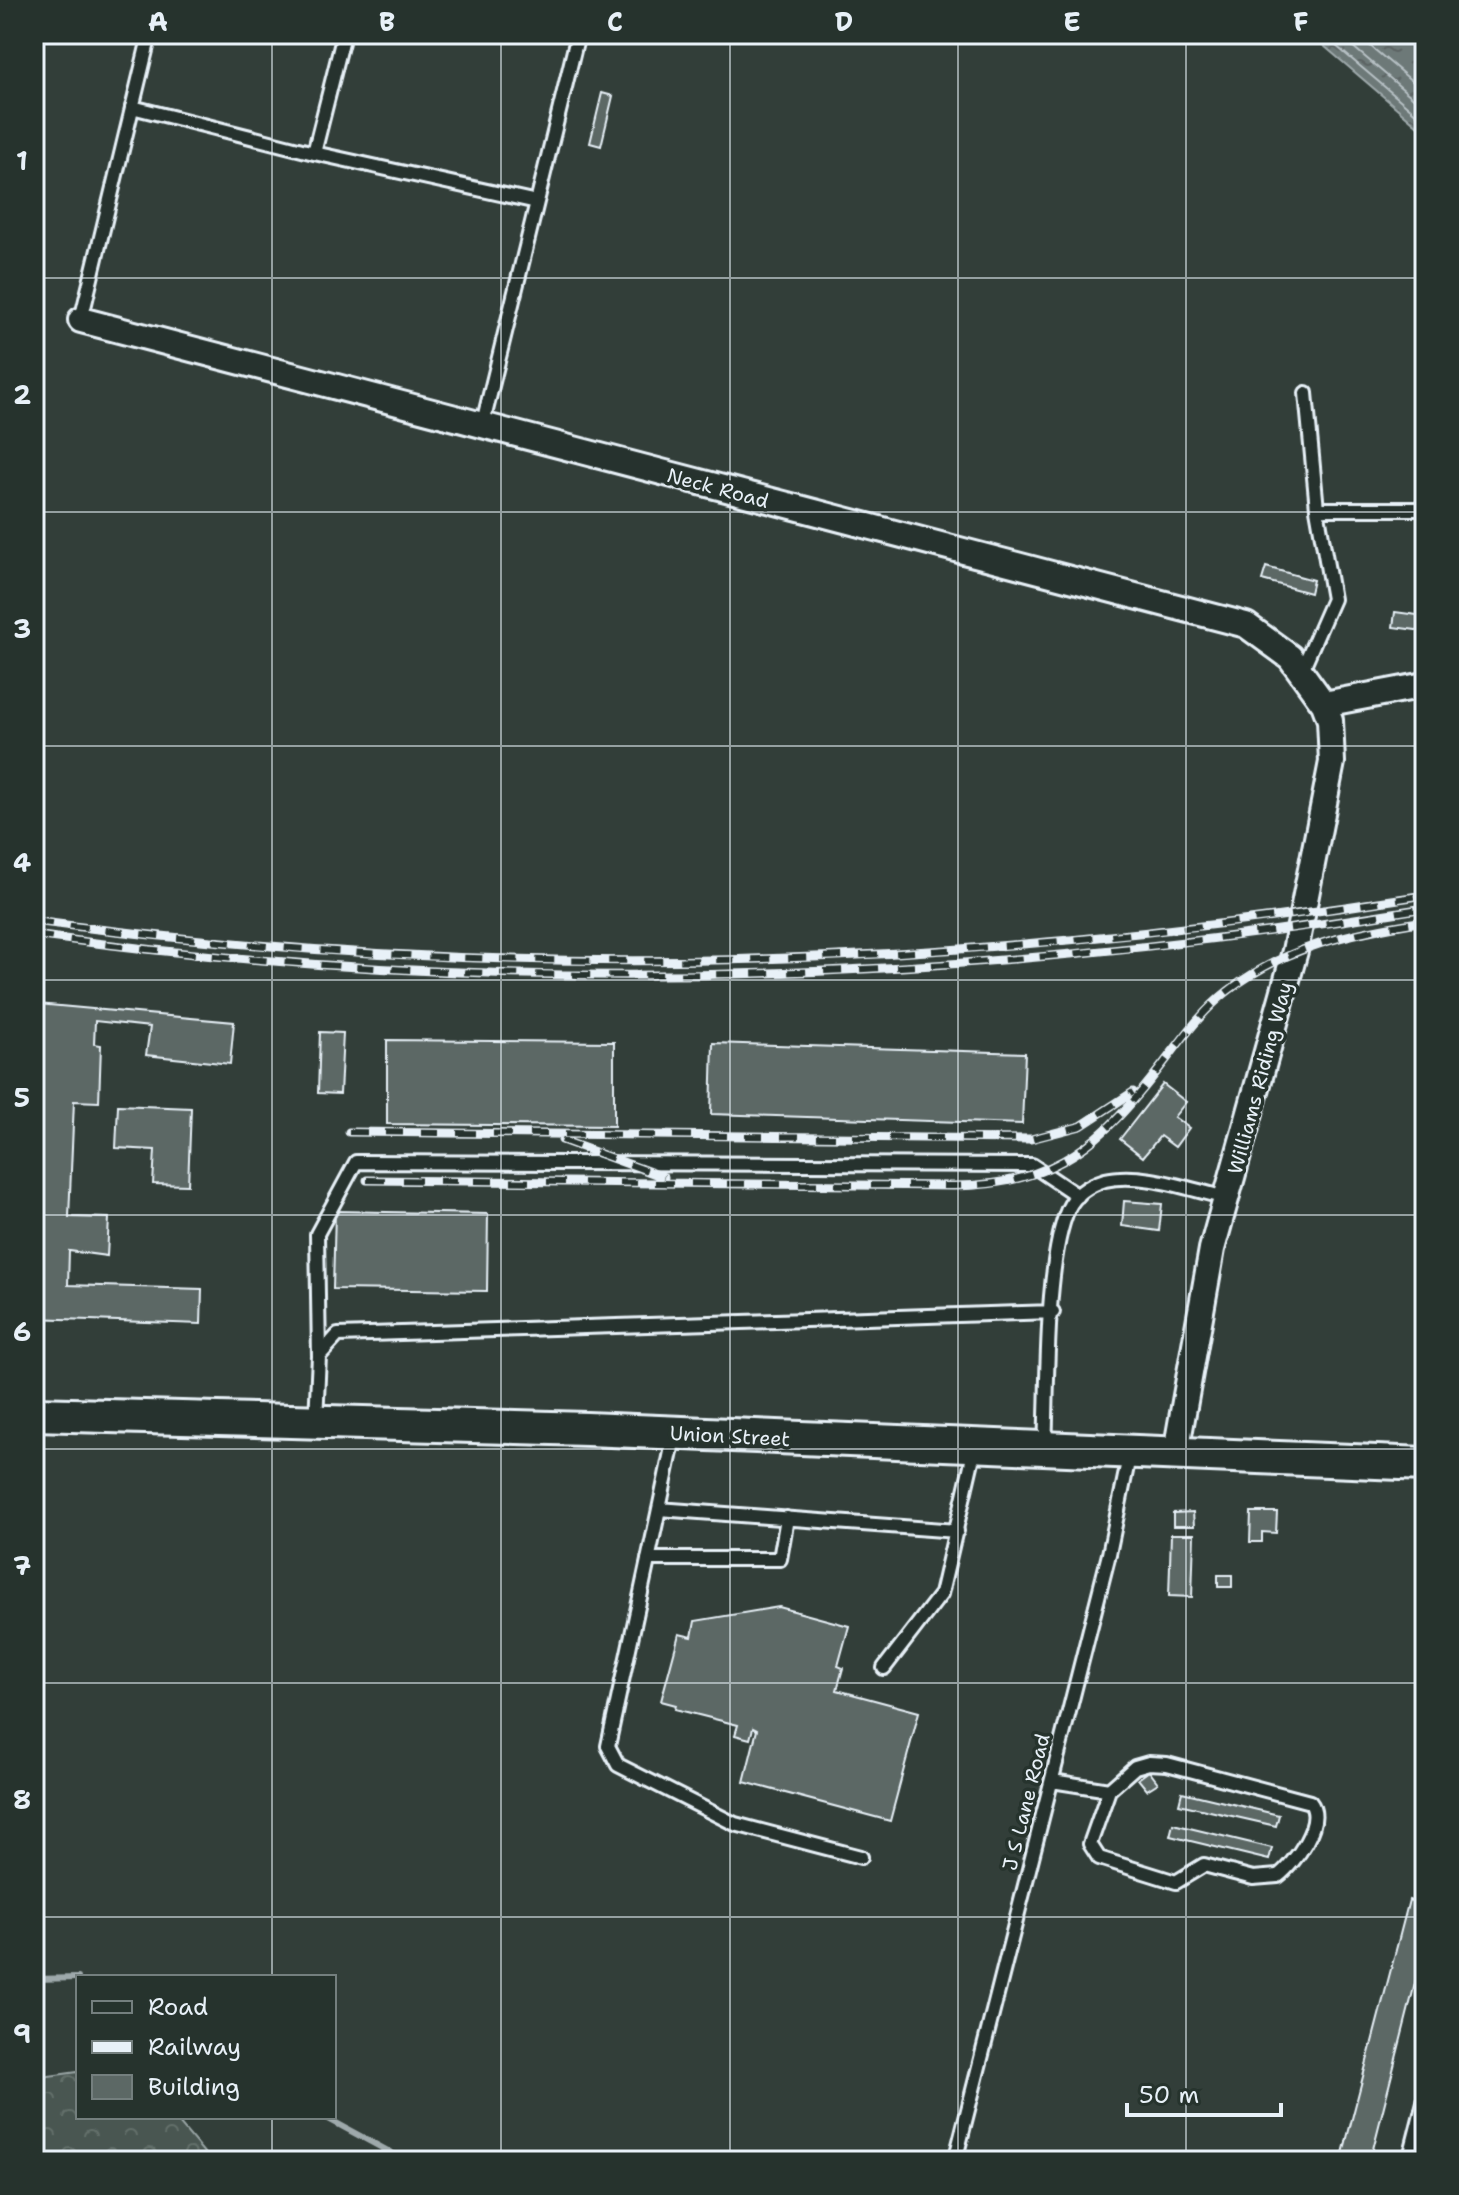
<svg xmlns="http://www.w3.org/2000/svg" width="1459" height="2195" viewBox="0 0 1459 2195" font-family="'Shantell Sans',sans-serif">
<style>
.forest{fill:url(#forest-crowns);stroke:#98a4a4;stroke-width:2}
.water{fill:url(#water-ripples);stroke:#9ea9ab;stroke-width:2}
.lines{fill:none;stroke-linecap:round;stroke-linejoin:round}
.shore{stroke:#b7c1c5;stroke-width:2}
.stream{stroke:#9ea9ab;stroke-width:6}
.building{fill:#5c6865;stroke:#e8f1f8;stroke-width:2}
.service-casing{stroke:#e8f1f8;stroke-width:18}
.minor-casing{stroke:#e8f1f8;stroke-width:30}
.secondary-casing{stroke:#e8f1f8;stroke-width:38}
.service{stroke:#26332d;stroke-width:12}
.minor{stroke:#26332d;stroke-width:24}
.secondary{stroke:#26332d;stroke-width:32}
.rail-casing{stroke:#e8f1f8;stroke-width:9}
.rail{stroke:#26332d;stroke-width:6;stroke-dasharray:18;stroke-linecap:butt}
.grid{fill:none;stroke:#e8f1f8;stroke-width:2;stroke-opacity:0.55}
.labels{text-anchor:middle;stroke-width:7;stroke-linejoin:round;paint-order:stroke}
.street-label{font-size:20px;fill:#e8f1f8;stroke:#26332d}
.neatline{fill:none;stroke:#e8f1f8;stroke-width:3}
.grid-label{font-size:26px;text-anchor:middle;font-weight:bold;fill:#e8f1f8}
</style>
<defs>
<pattern id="forest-crowns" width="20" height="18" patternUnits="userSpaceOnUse" patternTransform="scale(2)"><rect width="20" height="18" fill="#495651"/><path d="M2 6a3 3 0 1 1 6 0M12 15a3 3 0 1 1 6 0" fill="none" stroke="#636f6b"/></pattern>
<pattern id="water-ripples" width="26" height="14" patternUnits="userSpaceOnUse" patternTransform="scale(2)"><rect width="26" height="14" fill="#6d7978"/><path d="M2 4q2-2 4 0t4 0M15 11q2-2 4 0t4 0" fill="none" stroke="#5b6363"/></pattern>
</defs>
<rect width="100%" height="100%" fill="#323e39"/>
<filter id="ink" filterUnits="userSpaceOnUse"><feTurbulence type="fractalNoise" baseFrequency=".0125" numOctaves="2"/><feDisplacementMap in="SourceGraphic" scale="16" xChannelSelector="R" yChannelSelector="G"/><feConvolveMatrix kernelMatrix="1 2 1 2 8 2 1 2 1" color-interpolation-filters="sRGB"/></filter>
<g filter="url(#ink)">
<path class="forest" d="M 78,2072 L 78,2117 L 174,2117 L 211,2161 L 34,2161 L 34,2078 Z"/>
<path class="water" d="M 1310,34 L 1425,34 L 1425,132 Z"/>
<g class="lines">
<path class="shore" d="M 1322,34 L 1425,121
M 1338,34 L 1425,108
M 1356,34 L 1425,92"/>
<path class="stream" d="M 34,1979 L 78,1978
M 325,2117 L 397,2156 L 491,2161"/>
</g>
<path class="building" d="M 602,93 L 613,96 L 601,146 L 590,143 Z
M 1266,567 L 1313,580 L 1310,593 L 1262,580 Z
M 1395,612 L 1425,616 L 1424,631 L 1393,627 Z
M 38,1004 L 234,1022 L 230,1064 L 146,1055 L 150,1027 L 95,1021 L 94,1044 L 101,1045 L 99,1102 L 74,1101 L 69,1217 L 109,1218 L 107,1256 L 69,1251 L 68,1285 L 202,1289 L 201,1324 L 34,1318 Z
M 320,1032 L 343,1033 L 340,1094 L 318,1093 Z
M 387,1040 L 614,1042 L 614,1126 L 387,1124 Z
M 713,1043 L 1025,1053 L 1022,1124 L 711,1114 Z
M 1163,1084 L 1186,1102 L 1174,1117 L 1189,1128 L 1175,1147 L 1160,1136 L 1143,1157 L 1120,1139 Z
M 118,1105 L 191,1108 L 188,1185 L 153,1184 L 155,1150 L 116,1148 Z
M 1124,1201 L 1162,1204 L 1159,1231 L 1122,1226 Z
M 335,1211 L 488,1214 L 487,1291 L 333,1289 Z
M 1193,1512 L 1194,1526 L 1173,1526 L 1173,1513 Z
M 1251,1512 L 1277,1512 L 1276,1533 L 1262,1532 L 1262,1542 L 1250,1542 Z
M 1171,1534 L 1194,1534 L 1192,1597 L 1169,1596 Z
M 1218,1575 L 1232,1575 L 1232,1587 L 1218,1587 Z
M 779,1607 L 849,1626 L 838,1666 L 843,1668 L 837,1690 L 919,1712 L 890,1821 L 744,1782 L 757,1730 L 753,1728 L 750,1739 L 735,1735 L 738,1725 L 675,1709 L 676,1705 L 661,1701 L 679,1634 L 692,1637 L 695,1621 Z
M 1149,1771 L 1158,1783 L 1147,1790 L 1138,1779 Z
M 1182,1792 L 1279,1815 L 1276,1826 L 1179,1804 Z
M 1173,1824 L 1272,1848 L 1269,1860 L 1170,1836 Z
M 1425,1830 L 1425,1869 L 1416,1866 Z
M 1409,1900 L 1425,1906 L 1425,1944 L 1370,2161 L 1341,2161 Z"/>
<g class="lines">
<defs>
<path id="service" d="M 132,107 L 314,153 L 537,202
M 314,153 L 344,34
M 81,320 L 150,34
M 482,427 L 578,34
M 1317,509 L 1425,509
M 1301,672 L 1333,599 L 1317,509 L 1306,393
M 319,1356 L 317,1234 L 356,1162 L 1032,1165 L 1078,1196
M 316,1420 L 319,1356 L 338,1335 L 1053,1312
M 675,1433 L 659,1509 L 957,1531
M 1045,1448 C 1048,1386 1045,1262 1068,1209 C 1075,1194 1089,1185 1105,1180 C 1141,1171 1191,1190 1227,1198
M 659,1509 L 608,1746 L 618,1765 L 735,1824 L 861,1857
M 648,1559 L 780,1559 L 787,1518
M 884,1668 L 941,1594 L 975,1448
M 1052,1781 L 1109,1790 L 1135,1767 L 1149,1763 L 1167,1764 L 1310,1802 C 1326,1822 1294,1864 1278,1876 L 1253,1878 L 1204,1865 L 1176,1882 L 1099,1858 L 1090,1844 L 1109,1790
M 955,2161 L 1109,1554 L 1130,1452
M 1409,2161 L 1425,2098"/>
<path id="minor" d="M 81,320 L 1246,625 L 1290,657 L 1324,704 L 1330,720 L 1332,762 L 1295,951 L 1212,1249 L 1176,1452
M 1324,704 L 1425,685"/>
<path id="secondary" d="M 34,1414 L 587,1429 L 1425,1464"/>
</defs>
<use href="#service" class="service-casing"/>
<use href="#minor" class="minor-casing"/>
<use href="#secondary" class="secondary-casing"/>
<use href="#service" class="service"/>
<use href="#minor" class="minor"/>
<use href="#secondary" class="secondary"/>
<defs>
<path id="rail" d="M 34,921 C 509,984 953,970 1425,895
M 34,935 C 496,999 965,984 1425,908
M 349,1132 L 1031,1139 L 1081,1126 L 1133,1092
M 562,1140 L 664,1177
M 367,1180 L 954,1186 C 1057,1185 1103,1142 1163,1064 C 1183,1038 1202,1011 1228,991 C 1286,946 1353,932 1425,921"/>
</defs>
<use href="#rail" class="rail-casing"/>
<use href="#rail" class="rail"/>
</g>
</g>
<path class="grid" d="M 272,34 L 272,1977M 501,34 L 501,2161M 730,34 L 730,2161M 958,34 L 958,2161M 1186,34 L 1186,2161M 34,278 L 1425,278M 34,512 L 1425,512M 34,746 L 1425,746M 34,980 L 1425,980M 34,1215 L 1425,1215M 34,1449 L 1425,1449M 34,1683 L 1425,1683M 34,1917 L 1425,1917M 272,2117 L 272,2161"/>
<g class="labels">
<g class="street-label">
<text transform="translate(718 488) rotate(15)" y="7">Neck Road</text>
<text transform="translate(1260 1078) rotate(-75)" y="7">Williams Riding Way</text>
<text transform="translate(730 1436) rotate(3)" y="7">Union Street</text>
<text transform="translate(1026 1802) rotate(-76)" y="7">J S Lane Road</text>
</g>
</g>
<rect width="1459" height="2195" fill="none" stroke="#26332d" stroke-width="88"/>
<rect x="76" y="1975" width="260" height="144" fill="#26332d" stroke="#747f7e" stroke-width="2"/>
<rect x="92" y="2001" width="40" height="12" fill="#26332d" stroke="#747f7e" stroke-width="2"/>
<text x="148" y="2015" font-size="24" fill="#e8f1f8">Road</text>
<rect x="92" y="2041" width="40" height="12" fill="#e8f1f8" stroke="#747f7e" stroke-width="2"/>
<text x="148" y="2055" font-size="24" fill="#e8f1f8">Railway</text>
<rect x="92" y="2075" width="40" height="24" fill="#5c6865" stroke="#747f7e" stroke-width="2"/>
<text x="148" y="2095" font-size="24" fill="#e8f1f8">Building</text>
<path d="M1127 2103v12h154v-12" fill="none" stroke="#e8f1f8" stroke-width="4"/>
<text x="1139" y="2103" font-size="24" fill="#e8f1f8" stroke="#26332d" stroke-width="6" paint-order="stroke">50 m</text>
<rect x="44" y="44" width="1371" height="2107" class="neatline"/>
<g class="grid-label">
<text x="158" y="31">A</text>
<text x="387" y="31">B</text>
<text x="615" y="31">C</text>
<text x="844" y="31">D</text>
<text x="1072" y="31">E</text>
<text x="1301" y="31">F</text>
<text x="22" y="170">1</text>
<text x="22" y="404">2</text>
<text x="22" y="638">3</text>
<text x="22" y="872">4</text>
<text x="22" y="1107">5</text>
<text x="22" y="1341">6</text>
<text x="22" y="1575">7</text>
<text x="22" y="1809">8</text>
<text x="22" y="2043">9</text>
</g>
</svg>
